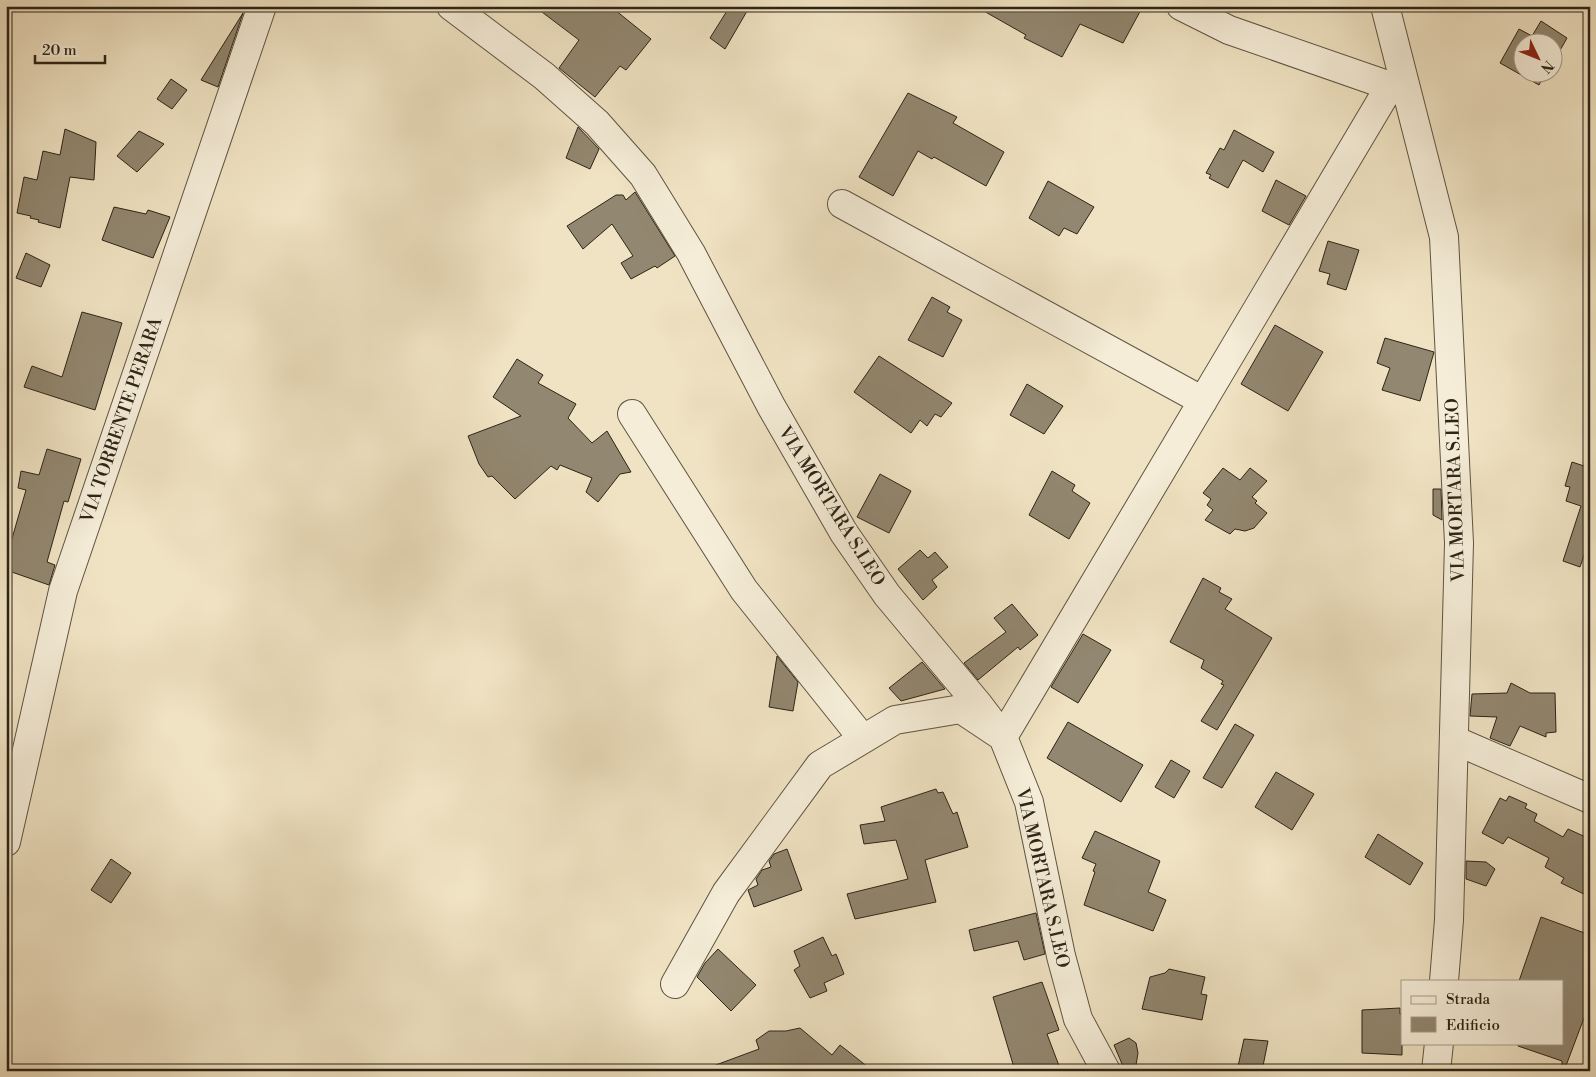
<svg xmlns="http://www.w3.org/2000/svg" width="1596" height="1077" viewBox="0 0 1596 1077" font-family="'Libre Bodoni',serif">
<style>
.building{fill:#928770;stroke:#2d2417}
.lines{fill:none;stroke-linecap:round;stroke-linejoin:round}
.street-casing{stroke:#5e5442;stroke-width:30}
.street{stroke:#f5edd8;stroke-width:28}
.labels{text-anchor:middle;stroke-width:4.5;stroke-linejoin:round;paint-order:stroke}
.street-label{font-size:18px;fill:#2d2417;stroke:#f5edd8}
</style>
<rect width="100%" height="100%" fill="#f0e3c3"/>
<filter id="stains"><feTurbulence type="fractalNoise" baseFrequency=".004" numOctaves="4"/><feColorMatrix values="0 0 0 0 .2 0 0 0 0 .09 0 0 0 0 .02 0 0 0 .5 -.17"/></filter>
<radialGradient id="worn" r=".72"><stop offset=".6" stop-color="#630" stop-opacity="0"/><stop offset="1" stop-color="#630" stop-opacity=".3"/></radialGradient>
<path class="building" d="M 534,6 L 610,6 L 651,39 L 626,70 L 620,66 L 595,97 L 559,68 L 579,40 Z
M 730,6 L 750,6 L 725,49 L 710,38 Z
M 975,6 L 1143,6 L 1123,43 L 1080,24 L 1062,57 L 1024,38 L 1026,35 Z
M 243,13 L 218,87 L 201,80 Z
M 1541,21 L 1567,38 L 1554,61 L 1554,42 L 1524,42 L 1524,72 L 1546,72 L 1539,85 L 1500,63 L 1519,29 L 1532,36 Z
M 171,79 L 187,90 L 172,109 L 157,99 Z
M 908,93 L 957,117 L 953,123 L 1004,152 L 986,186 L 934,157 L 932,159 L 918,151 L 893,196 L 859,177 Z
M 578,127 L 599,149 L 590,169 L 566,158 Z
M 65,129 L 96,142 L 94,180 L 70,177 L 60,228 L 38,222 L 39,220 L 30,218 L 31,216 L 17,213 L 24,177 L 37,180 L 43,151 L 60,155 Z
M 1234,130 L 1274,152 L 1263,172 L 1243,160 L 1228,188 L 1209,178 L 1211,175 L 1206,173 L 1220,148 L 1224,150 Z
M 139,131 L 164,144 L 137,172 L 117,156 Z
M 1276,180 L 1306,196 L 1289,225 L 1262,211 Z
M 1048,181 L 1094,207 L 1077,234 L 1064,228 L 1059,236 L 1029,218 Z
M 635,192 L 675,256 L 657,268 L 655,266 L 631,279 L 621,263 L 633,256 L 612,224 L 583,249 L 567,226 L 616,195 L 623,195 L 626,200 Z
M 114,207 L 146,214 L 148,210 L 170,217 L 153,258 L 102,240 Z
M 1328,241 L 1359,250 L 1346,290 L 1327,284 L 1330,274 L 1319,271 Z
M 26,253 L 50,265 L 41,287 L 16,278 Z
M 932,297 L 950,307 L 947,312 L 962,320 L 943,357 L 908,340 Z
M 82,312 L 122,323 L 95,410 L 24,387 L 32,366 L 62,377 Z
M 1275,325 L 1323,352 L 1288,411 L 1241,384 Z
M 1385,338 L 1434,352 L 1420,401 L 1382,390 L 1390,368 L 1377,363 Z
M 879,356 L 952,403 L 941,417 L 935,414 L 927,426 L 920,420 L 911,433 L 854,392 Z
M 517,359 L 543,375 L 538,383 L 576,404 L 568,418 L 592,443 L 607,431 L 631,472 L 620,474 L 598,502 L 586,492 L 592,478 L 560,465 L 557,470 L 551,466 L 515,499 L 492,476 L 488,477 L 479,464 L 468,436 L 521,416 L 493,397 Z
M 1027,384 L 1063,406 L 1044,434 L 1010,415 Z
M 47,449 L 81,459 L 68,502 L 64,501 L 47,562 L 55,565 L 49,585 L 6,570 L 6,548 L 9,549 L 26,490 L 18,488 L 21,471 L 39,475 Z
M 1572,462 L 1590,468 L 1590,538 L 1580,567 L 1563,561 L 1581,506 L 1566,501 L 1570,487 L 1565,486 Z
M 1223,468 L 1240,480 L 1250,468 L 1267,481 L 1252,497 L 1257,501 L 1255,503 L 1267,513 L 1254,528 L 1245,531 L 1235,529 L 1230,534 L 1205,520 L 1213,510 L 1207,505 L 1211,499 L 1203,493 Z
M 1052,471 L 1075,485 L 1072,491 L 1090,503 L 1069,539 L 1029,515 Z
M 880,474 L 911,491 L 889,533 L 857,517 Z
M 1433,489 L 1441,489 L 1442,520 L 1433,515 Z
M 920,550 L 928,558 L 935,552 L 948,567 L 932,580 L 937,587 L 923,600 L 898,569 Z
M 1203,578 L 1221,588 L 1219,592 L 1232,599 L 1225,609 L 1272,638 L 1217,730 L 1201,721 L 1224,685 L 1221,684 L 1223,681 L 1201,668 L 1204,660 L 1170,642 Z
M 1012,604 L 1038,635 L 1020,650 L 1018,647 L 978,680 L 964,663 L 1006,632 L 994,618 Z
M 1083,634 L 1111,650 L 1078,703 L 1051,687 Z
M 777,656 L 798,682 L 793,711 L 769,707 Z
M 922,662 L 945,689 L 901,701 L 889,688 Z
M 1511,683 L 1530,693 L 1555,693 L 1556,732 L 1546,733 L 1546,737 L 1520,726 L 1510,746 L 1490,738 L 1497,717 L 1470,716 L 1472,694 L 1507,693 Z
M 1068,722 L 1143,765 L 1121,802 L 1047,758 Z
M 1235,724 L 1254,735 L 1222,788 L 1203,778 Z
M 1171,760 L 1190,771 L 1174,798 L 1155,787 Z
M 1276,772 L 1314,794 L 1292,830 L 1255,807 Z
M 936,789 L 938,793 L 943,792 L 953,814 L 957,812 L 968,847 L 925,860 L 936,902 L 855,919 L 847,894 L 908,879 L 896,840 L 864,844 L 860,825 L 885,821 L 881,807 Z
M 1509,796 L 1527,804 L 1525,808 L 1537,814 L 1534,821 L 1563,837 L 1568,829 L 1590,839 L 1590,897 L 1561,883 L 1564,878 L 1545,867 L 1549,858 L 1508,837 L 1503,844 L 1482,833 L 1500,798 L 1506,801 Z
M 1095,831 L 1160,861 L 1148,892 L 1166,900 L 1153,931 L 1084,905 L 1095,872 L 1093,871 L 1096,864 L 1082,858 Z
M 1378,834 L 1423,863 L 1410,885 L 1365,857 Z
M 787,849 L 802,890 L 754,907 L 748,890 L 758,885 L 756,879 L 762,870 L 771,867 L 769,861 L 774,854 Z
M 111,859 L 131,873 L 111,903 L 91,890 Z
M 1466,861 L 1486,862 L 1495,869 L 1486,886 L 1466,879 Z
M 1036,913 L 1045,954 L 1024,960 L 1018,941 L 974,951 L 969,930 Z
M 1541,917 L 1590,935 L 1590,1002 L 1564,1071 L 1562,1070 L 1562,1061 L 1518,1046 L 1519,1043 L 1562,1043 L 1562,981 L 1519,981 Z
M 823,937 L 832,956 L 836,954 L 844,974 L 824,983 L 827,991 L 810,998 L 794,970 L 800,966 L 794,951 Z
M 718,949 L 756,985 L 731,1011 L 697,977 L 705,963 Z
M 1169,969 L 1205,977 L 1201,994 L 1207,995 L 1202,1020 L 1142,1009 L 1150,977 L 1165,973 Z
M 1042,982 L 1059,1030 L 1047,1034 L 1061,1071 L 1015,1071 L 993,997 Z
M 1400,1008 L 1400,1014 L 1402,1014 L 1402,1055 L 1362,1053 L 1362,1010 Z
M 800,1028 L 832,1055 L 840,1045 L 873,1071 L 705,1071 L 705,1069 L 759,1049 L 756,1040 L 769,1031 L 786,1031 Z
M 1129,1038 L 1136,1043 L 1138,1053 L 1135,1071 L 1125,1071 L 1114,1045 Z
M 1244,1039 L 1268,1041 L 1262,1071 L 1237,1071 Z"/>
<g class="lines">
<defs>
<path id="street" d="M 451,6 L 544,76 L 597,123 L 643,175 L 691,253 L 771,406 L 844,533 L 887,595 L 978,704 L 1003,737 L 1029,802 L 1061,956 L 1078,1019 L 1106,1071
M 1181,6 L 1229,30 L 1390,86
M 1385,6 L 1444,237 L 1459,543 L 1449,920 L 1444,981
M 842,204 L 1203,401
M 632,414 L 744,590 L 863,739
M 1454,740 L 1590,799
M 6,842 L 63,591 L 262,6
M 675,984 L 726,893 L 820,765 L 895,720 L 961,709 L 1003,737 L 1390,86 L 1405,84
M 1436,1071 L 1439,1043"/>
</defs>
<use href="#street" class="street-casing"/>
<use href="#street" class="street"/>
</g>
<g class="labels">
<g class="street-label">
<text transform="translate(121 420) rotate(-71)" y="6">VIA TORRENTE PERARA</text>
<text transform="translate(1455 490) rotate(-92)" y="6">VIA MORTARA S.LEO</text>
<text transform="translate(832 506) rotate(58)" y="6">VIA MORTARA S.LEO</text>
<text transform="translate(1043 878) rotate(77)" y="6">VIA MORTARA S.LEO</text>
</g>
</g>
<rect width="1596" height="1077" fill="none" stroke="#f0e3c3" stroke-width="25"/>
<rect x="8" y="8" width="1581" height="1062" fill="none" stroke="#2d2417" stroke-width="2.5"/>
<rect x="12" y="12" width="1571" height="1052" fill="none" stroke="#2d2417"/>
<rect x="1401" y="980" width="162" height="65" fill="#f5edd8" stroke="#a59d8b"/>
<rect x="1411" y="996" width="25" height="8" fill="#f5edd8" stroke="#a59d8b"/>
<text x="1446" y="1004" font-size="15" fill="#2d2417">Strada</text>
<rect x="1411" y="1017" width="25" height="15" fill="#928770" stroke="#a59d8b"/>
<text x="1446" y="1030" font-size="15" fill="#2d2417">Edificio</text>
<g transform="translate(1538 58) rotate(133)"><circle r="24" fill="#f5edd8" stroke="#a59d8b"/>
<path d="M0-4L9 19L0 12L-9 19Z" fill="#8f2418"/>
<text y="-8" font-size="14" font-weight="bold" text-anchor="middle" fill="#2d2417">N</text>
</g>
<path d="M35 55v8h70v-8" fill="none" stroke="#2d2417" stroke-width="2.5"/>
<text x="42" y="55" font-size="15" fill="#2d2417" stroke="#f5edd8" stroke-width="4" paint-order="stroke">20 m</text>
<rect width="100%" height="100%" filter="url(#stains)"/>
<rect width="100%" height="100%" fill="url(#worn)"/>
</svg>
